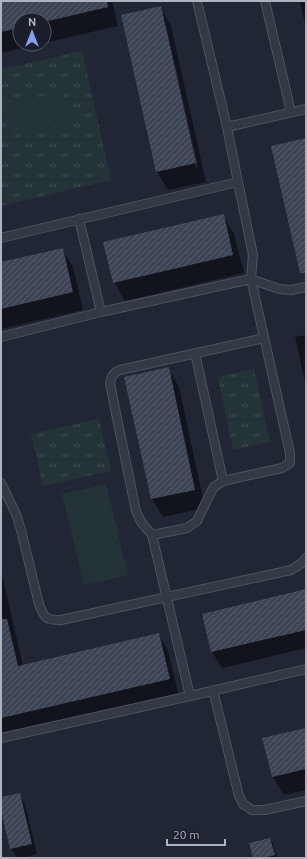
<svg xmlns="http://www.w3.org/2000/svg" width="307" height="859" viewBox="0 0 307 859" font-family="Ubuntu,sans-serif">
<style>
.park{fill:url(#park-tufts)}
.pitch{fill:#243337}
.shadow{fill:#0007;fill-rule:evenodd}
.building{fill:url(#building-hatch)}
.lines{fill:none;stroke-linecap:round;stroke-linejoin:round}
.lane-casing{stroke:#4e5360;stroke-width:10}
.lane{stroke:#343946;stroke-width:8}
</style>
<defs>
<pattern id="park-tufts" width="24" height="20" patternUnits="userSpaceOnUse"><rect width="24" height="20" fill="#243337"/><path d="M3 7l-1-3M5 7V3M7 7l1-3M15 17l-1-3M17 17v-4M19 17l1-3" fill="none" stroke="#414e52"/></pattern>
<pattern id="building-hatch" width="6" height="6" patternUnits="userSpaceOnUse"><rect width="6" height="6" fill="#3d4455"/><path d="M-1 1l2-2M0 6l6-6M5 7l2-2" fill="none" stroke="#565d6c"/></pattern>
</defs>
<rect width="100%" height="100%" fill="#212635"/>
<path class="park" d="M 82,51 L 111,180 L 1,206 L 1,69 Z
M 254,369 L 270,442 L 233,450 L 218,377 Z
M 99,419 L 111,471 L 43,486 L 31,434 Z"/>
<path class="pitch" d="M 62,92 L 70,123 L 9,136 L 2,105 Z
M 106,484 L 128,575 L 84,585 L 62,494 Z"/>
<path class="shadow" d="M 1,1 L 112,1 L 118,26 L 44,43 L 44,20 L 20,20 L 20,44 L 40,44 L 1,53 Z
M 300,1 L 306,1 L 306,29 Z
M 160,7 L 171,26 L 206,182 L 168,190 L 157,172 ZM 164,26 L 166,26 L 198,167 L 196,168 Z
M 223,215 L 234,234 L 244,273 L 125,301 L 114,282 Z
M 62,249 L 73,267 L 83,310 L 1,329 L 1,263 Z
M 306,335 L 306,387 L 295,337 Z
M 168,369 L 179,387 L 205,508 L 163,517 L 152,499 Z
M 1,570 L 23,666 L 158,634 L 168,651 L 179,696 L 1,737 Z
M 306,590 L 306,648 L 222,668 L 212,652 Z
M 306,729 L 306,790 L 284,795 L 273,777 Z
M 19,794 L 25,804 L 37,854 L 21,858 L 17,858 L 11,848 L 1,805 L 1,798 Z
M 270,839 L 273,844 L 277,858 L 254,858 Z"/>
<path class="building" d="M 1,1 L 107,1 L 108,7 L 44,22 L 44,20 L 20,20 L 20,28 L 1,32 Z
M 161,6 L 196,163 L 156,172 L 121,15 Z
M 306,138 L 306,273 L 300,273 L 271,146 Z
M 224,214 L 233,255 L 113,283 L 103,242 Z
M 63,248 L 73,292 L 1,309 L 1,262 Z
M 169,367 L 195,490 L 151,499 L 124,377 Z
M 306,589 L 306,630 L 211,652 L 202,614 Z
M 1,619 L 7,619 L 18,666 L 159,633 L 170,679 L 1,718 Z
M 306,728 L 306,769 L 272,777 L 262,738 Z
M 20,793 L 32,844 L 10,849 L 1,810 L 1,797 Z
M 270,838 L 275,855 L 263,858 L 253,858 L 249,843 Z"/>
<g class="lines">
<defs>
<path id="lane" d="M 265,1 L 291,112
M 227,127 L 306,109
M 79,219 L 101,312
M 1,238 L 238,182
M 1,337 L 101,312 L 251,279 L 279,289 L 291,290 L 306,287
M 195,353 L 223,481
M 1,483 L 16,514 L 21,530 L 39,604 C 44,618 46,620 61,620 L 291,570 L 302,563 L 306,558
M 152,535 L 187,528 L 197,521 L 209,496 L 214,487 L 223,481 L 282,468 L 290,463 L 290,453 L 251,279 L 253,255 L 238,182 L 227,127 L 197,1
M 213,690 L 239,796 L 243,804 L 252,810 L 265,810 L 306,801
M 190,696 L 152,535 L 141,522 L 136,511 L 110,384 C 111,376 113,373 120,370 L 264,338
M 1,738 L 190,696 L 306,669"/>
</defs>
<use href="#lane" class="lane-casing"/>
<use href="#lane" class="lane"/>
</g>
<rect width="307" height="859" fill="none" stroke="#aeb3c2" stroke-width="4"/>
<g transform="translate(32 32)"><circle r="19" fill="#1a1e2a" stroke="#555a67"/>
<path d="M0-3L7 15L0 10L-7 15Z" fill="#859ef0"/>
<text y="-6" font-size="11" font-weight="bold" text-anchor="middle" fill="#aeb3c2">N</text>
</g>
<path d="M167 839v6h58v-6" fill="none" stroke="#aeb3c2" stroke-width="2"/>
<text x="173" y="839" font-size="12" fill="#aeb3c2" stroke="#1a1e2a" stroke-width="3" paint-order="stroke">20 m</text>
</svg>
